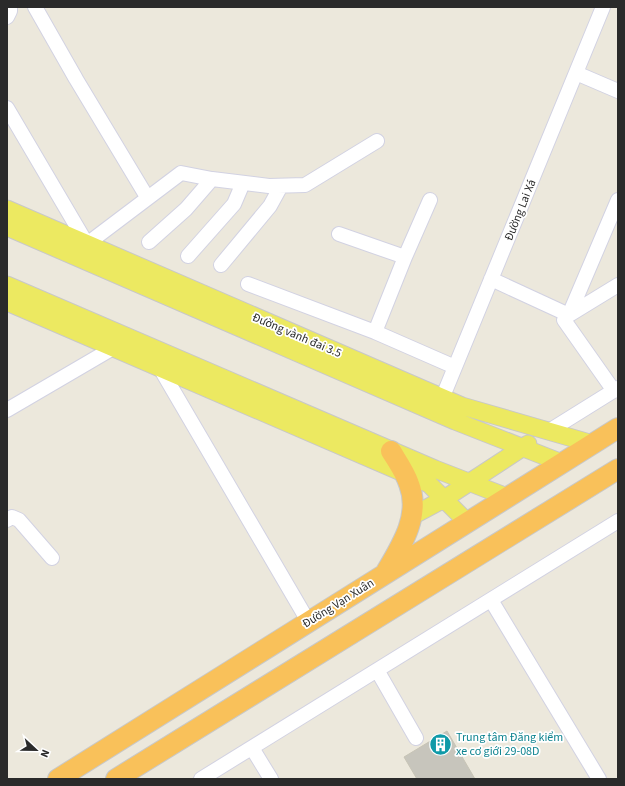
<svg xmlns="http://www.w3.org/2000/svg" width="625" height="786" viewBox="0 0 625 786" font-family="'Source Sans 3',sans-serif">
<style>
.building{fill:#c7c5bc;stroke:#c7c4b6}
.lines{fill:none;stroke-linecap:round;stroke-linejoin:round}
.minor-casing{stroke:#d2d2e2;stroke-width:16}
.major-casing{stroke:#c8c8c8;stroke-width:19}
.highway-casing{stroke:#c8c8c8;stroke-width:22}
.minor{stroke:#fff;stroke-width:14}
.major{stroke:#ece961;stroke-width:17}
.highway{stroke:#f9c15a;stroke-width:20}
.labels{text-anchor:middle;stroke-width:3.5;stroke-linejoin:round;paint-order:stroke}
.street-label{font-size:12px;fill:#2a2a2a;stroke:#fff}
.culture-label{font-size:12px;fill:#0d838f;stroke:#fff;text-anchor:start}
</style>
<rect width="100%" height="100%" fill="#ece8dc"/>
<path class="building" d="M 447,731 L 475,779 L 417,779 L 404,757 Z"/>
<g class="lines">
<defs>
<path id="minor" d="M 35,7 L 76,79 L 147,197
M 7,17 L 10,11 L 10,7
M 576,73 L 618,91
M 7,108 L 87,244 L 181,173 L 212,179 L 269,186 L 305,185 L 377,141
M 339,234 L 405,257
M 149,242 L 186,209 L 212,179
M 188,256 L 234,204 L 243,183
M 221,265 L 270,206 L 281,186
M 491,279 L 569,315 L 618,200
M 248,284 L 375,332 L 455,367
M 375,332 L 405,257 L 430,200
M 160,368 L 308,621
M 614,391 L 564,320 L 569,315 L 618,285
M 439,406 L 603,7
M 7,410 L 113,348
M 549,431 L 618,388
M 7,520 L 12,517 L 19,520 L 52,558
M 491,600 L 599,779
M 377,670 L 416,738
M 252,748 L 271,779
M 201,779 L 618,521"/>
<path id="major" d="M 7,209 L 462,406 L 593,444
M 7,227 L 455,421 L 562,463
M 7,285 L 435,469 L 507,497
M 7,302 L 429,484 L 467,522
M 412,516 L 444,499 L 528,444"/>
<path id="highway" d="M 386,572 C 402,545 421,515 409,484 C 405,472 397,461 391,451
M 58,779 L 618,428
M 116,779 L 618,469"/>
</defs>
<use href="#minor" class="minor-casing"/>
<use href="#major" class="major-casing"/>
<use href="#highway" class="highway-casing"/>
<use href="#minor" class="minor"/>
<use href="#major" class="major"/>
<use href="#highway" class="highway"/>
</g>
<defs>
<symbol id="building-disc" viewBox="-11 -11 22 22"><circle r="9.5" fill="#0f9aa8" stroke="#fff"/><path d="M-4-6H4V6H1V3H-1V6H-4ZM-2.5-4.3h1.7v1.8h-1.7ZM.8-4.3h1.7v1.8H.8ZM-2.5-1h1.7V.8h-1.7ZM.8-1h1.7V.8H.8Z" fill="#fff"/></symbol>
</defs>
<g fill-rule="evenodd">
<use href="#building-disc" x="428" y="732" width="25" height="25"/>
</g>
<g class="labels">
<g class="street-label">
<text transform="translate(520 210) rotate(-68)" y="4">Đường Lai Xá</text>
<text transform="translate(297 335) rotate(23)" y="4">Đường vành đai 3.5</text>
<text transform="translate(338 603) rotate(-32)" y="4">Đường Vạn Xuân</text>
</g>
<g class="culture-label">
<text x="456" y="741">Trung tâm Đăng kiểm<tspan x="456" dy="14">xe cơ giới 29-08D</tspan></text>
</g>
</g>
<rect width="625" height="786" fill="none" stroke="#2a2a2a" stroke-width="16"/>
<g transform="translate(36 750) rotate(112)" stroke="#ffffff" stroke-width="3" paint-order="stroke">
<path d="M0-3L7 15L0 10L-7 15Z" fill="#2a2a2a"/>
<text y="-6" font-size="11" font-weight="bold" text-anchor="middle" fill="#2a2a2a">N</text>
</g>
</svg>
